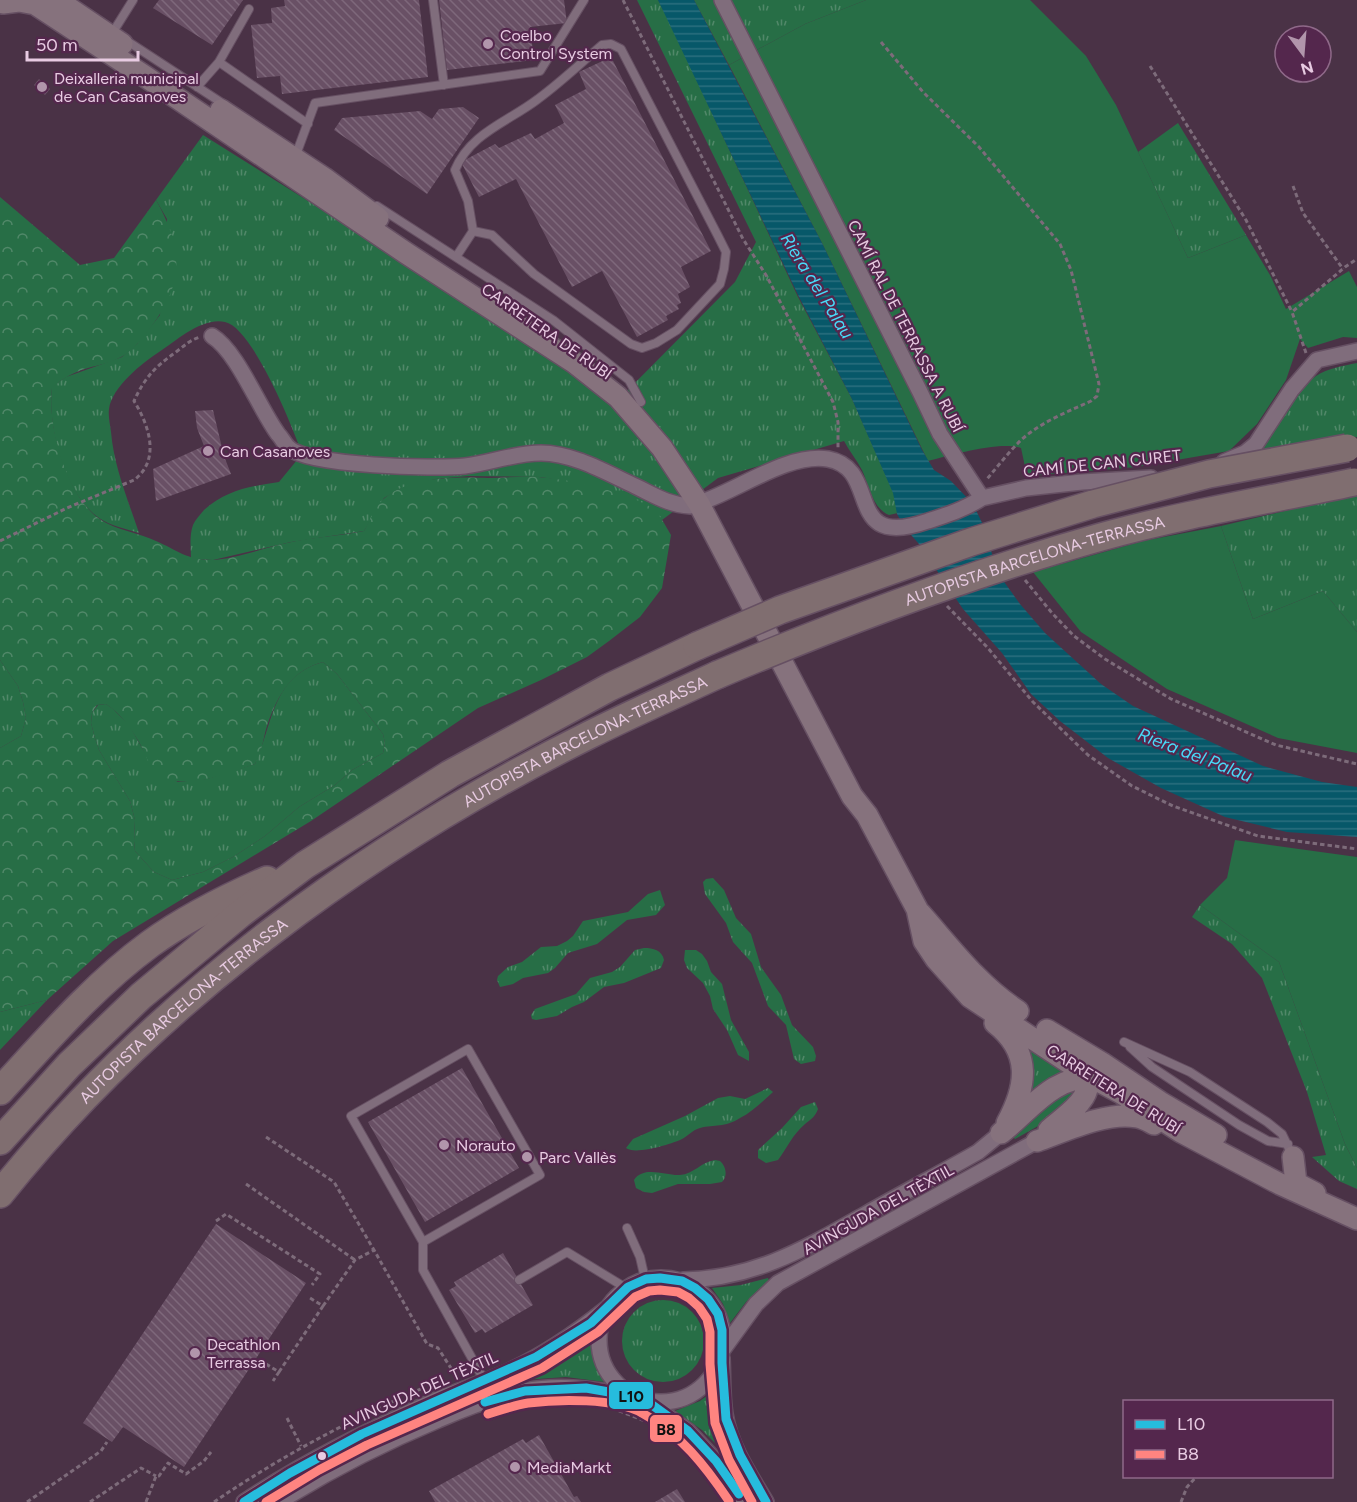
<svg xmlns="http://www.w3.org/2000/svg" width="1357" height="1502" viewBox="0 0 1357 1502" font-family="Figtree,sans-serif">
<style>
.grass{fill:url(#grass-tufts)}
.forest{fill:url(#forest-crowns);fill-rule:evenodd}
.garden{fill:#276e46}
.water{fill:url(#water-rules)}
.building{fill:url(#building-back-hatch)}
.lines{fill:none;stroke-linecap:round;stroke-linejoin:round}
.lane-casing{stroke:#665063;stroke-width:10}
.street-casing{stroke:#665063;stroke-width:18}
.secondary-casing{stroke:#665063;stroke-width:24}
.highway-casing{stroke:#665063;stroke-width:30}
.path{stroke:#7d6b7a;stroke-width:3;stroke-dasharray:4.5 3;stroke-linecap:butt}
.lane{stroke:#806d7c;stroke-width:8}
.street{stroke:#806d7c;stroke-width:15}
.secondary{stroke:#86727d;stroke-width:21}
.highway{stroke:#806e70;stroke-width:27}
.highway-bridge-casing{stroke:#665063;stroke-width:30;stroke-linecap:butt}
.highway-bridge{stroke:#806e70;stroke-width:27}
.bus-1-casing{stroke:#54274d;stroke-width:14}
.bus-2-casing{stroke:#54274d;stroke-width:14}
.bus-1{stroke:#26bcdd;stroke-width:9}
.bus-2{stroke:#ff8480;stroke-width:9}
.poi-dot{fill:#b195ab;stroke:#54274d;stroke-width:2}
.bus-dot{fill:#e8cbe2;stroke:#54274d;stroke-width:2}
.labels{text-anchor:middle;stroke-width:4.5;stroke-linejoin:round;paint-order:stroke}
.poi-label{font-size:16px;fill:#e8cbe2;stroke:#54274d;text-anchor:start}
.street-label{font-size:16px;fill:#e8cbe2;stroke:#54274d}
.water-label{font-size:18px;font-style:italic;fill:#48daf8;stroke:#54274d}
.line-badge{stroke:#54274d;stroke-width:2}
.pale-badge-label{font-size:16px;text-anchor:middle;font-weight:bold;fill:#111}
</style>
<defs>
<pattern id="grass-tufts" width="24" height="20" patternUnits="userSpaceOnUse" patternTransform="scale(1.5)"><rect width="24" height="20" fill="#276e46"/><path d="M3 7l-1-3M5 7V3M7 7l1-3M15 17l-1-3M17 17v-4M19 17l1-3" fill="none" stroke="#518869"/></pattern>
<pattern id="forest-crowns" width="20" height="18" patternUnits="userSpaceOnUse" patternTransform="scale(1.5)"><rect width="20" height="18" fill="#276e46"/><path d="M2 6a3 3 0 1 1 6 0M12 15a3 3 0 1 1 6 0" fill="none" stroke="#518869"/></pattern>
<pattern id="water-rules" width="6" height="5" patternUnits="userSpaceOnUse" patternTransform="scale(1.5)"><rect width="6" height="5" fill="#075869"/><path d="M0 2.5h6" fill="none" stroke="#2b6f7e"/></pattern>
<pattern id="building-back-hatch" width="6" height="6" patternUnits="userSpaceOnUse" patternTransform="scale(1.5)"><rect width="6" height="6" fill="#695065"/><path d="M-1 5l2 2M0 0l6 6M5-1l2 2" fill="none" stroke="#7e687b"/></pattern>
</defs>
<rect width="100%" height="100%" fill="#4a3246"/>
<path class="grass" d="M 637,0 L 658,0 L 667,17 L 798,297 L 852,399 L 902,512 L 889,515 C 872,508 869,485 862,470 C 857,460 849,451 844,441 L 718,478 L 662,520 L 650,507 L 616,493 L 580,484 L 541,477 L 469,476 L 435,479 L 399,489 L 384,498 L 364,531 L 291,542 L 213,560 L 191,559 C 191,548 189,536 193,525 C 195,520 200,515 204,510 C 226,490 251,486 279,482 L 302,454 C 293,427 252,327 225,322 C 202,317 176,341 159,352 C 142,363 112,387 109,409 C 108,416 110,424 111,432 C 114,467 128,500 139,533 C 126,529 111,526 99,518 C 65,494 47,427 52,387 L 66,377 L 122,357 L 137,344 L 160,315 L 167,219 L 156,200 L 203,135 L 437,282 L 615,403 L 735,282 L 756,242 Z
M 694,0 L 866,0 L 805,24 L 729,65 Z
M 1178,123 L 1246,235 L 1188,258 L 1138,152 Z
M 1357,363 L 1357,437 L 1260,453 C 1276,427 1291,394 1316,376 C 1328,368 1343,366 1357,363 Z
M 1357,494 L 1357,632 L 1323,591 L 1253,619 L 1221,526 Z
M 0,660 L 18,686 L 23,702 L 26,718 L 21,736 L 0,748 Z
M 323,662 L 337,674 L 383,734 L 385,743 L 383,753 L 352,770 L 335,785 L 299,807 L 265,836 L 233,857 L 203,872 L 172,880 L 154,872 L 135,851 L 134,841 L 135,820 L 130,801 L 99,750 L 95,738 L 91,723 L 92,713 L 98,705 L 106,704 L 113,709 L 129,725 L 154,769 L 178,782 L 207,779 L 255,764 C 273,724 272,676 323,662 Z
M 713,878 L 724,890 L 736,918 L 751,934 L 761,967 L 781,995 L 792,1025 L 813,1047 L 816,1056 L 815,1061 L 801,1064 L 794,1059 L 786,1025 L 768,1006 L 752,963 L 733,942 L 726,923 L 705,894 L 703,882 L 706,879 Z
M 660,890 L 665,905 L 656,915 L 627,920 L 597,944 L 568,953 L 555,968 L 548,973 L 523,978 L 513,984 L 500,987 L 497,980 L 498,976 L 508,967 L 522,962 L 541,947 L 557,946 L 567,941 L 573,936 L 583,921 L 628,912 L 648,894 Z
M 1200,905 L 1279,962 L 1345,1144 L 1357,1168 L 1357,1189 L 1339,1181 L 1312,1157 L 1326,1155 L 1307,1092 L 1262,978 L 1232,944 L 1192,917 Z
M 644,948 C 653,948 662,950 664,960 L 661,968 L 624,983 L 604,987 L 584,1002 L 572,1007 L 557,1016 L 536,1020 L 532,1019 L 531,1015 L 535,1009 L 576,994 L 590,978 L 612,972 L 620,967 L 635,950 Z
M 685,950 L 696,950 L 702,954 L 707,961 L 711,972 L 722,984 L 731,1020 L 749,1052 L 749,1061 L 738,1055 L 727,1030 L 713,1009 L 710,996 L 703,983 L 687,968 L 684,960 Z
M 47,1000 L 0,1050 L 0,1012 Z
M 1025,1040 L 1072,1069 L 1029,1094 Z
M 768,1088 L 773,1092 C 763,1101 752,1112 740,1118 C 724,1128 715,1124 700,1128 C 692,1130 687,1137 680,1140 C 668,1145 635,1155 626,1148 L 633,1139 L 685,1116 L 718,1098 L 730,1096 L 745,1099 Z
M 1074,1090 L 1075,1094 L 1054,1117 L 1015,1139 L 1013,1137 L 1041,1106 Z
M 815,1102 L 818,1109 C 815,1117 811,1119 805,1124 C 793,1134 787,1148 778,1160 L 766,1163 L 758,1158 L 758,1150 L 782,1128 L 801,1107 Z
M 715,1160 L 720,1161 C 726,1166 728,1176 722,1182 L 710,1184 L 678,1184 L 652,1193 L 644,1192 L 636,1188 L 634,1180 C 644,1165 666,1176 680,1175 C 694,1174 701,1162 715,1160 Z
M 768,1278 L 769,1281 L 746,1302 L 730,1323 L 723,1304 L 712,1288 L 741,1285 Z
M622 1341a41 41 0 1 1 82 0a41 41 0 1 1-82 0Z
M 593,1332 L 593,1356 L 605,1382 L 566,1377 L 523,1380 L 522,1378 L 556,1360 Z
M 712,1392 L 716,1429 L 723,1448 L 721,1449 L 702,1430 L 675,1411 L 700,1401 Z"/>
<path class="forest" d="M 0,197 L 80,265 L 114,258 L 156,200 C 183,248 185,282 151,327 C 143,338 134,349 123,356 C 113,362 99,365 88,368 C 74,372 63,378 52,388 C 47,425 67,498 101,520 C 117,530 139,533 156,541 C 177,550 187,560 211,560 C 236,559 263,548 287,543 C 312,537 339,536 364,531 C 370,521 376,504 386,497 C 413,476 456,477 488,478 C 505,478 521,476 538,477 C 569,479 622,491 649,506 C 659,512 665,525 671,535 L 662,588 L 640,617 L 609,641 L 587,657 L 541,680 L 478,708 L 311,821 L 113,941 L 47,1000 L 0,1012 L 0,748 L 21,736 L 26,718 L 23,702 L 18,686 L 0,660 ZM 323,662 L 337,674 L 383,734 L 385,743 L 383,753 L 352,770 L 335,785 L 299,807 L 265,836 L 233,857 L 203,872 L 172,880 L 154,872 L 135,851 L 134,841 L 135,820 L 130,801 L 99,750 L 95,738 L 91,723 L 92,713 L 97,705 L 106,704 C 121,714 130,727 139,742 C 144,751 148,763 154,770 C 177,795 229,773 255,764 C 263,750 263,737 268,723 C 278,695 292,670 323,662 Z"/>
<path class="garden" d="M 866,0 L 1030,0 L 1086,56 L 1116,105 L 1188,258 L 1246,235 L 1270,275 L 1286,309 L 1349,271 L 1357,287 L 1357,338 L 1343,337 L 1308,348 L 1300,339 L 1286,380 L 1257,424 L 1229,451 L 1136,467 L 1027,476 L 1021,448 C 999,441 952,455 928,461 L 822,243 L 729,65 L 805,24 Z
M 1221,526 L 1253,619 L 1323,591 L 1357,632 L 1357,753 L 1278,738 L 1167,689 L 1081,632 L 1033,572 L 1143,541 Z
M 1235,840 L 1357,857 L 1357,1168 L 1345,1144 L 1279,962 L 1200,905 L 1227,878 Z"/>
<path class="water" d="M 658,0 L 694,0 L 822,243 L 922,450 L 934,470 L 951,481 L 973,504 L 985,529 L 997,572 L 1020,604 L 1045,633 L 1101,684 L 1133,706 L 1263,766 L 1322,782 L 1357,787 L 1357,837 L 1287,832 L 1225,817 L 1161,788 L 1108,758 L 1060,721 L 1031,694 L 1002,653 L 963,609 L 919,544 L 905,528 L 897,514 L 893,493 L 852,399 L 799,297 Z"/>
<path class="building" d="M 159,0 L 243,0 L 212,45 L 153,8 Z
M 284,0 L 419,0 L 428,77 L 282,94 L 280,76 L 257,78 L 251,25 L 272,23 L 271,8 L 285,6 Z
M 439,0 L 564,0 L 567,23 L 530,27 L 534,60 L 447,70 Z
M 611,57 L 711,251 L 681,267 L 690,287 L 678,294 L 681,303 L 677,305 L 679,309 L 666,316 L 668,320 L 637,337 L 602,271 L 572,287 L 516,179 L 479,197 L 461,162 L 495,144 L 499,148 L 531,133 L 535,139 L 564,123 L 555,105 L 586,89 L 579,72 Z
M 39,79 L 50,89 L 45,95 L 34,85 Z
M 463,107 L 479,118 L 427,194 L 334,130 L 342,118 L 420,111 L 432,119 L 439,109 Z
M 213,410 L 224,456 L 231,474 L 156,501 L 153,469 L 204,446 L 197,428 L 195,411 Z
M 462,1068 L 519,1168 L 425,1222 L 368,1122 Z
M 216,1224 L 306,1283 L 184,1467 L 123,1427 L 112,1442 L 83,1423 Z
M 503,1253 L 533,1305 L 485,1333 L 482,1329 L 475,1333 L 449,1290 L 456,1286 L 454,1282 Z
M 539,1435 L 574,1497 L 577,1496 L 581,1502 L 435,1502 L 429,1491 L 523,1439 L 526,1443 Z
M 677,1489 L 685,1502 L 655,1502 Z"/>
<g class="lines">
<defs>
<path id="lane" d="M 433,0 L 444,85
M 249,9 L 219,62 L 308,124
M 113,32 L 133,0
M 124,39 L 225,105
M 197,87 L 219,62
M 297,152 L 315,103 L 540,71 L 584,0
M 377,206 L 553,320 L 629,380 L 641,402
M 456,257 L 473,231 L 492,235 L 534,274 L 631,344 L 642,348 L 656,343 L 677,330 L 720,284 L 724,269 L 726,252 L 718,236 L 621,49 L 611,44 L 602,45 C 581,63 560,83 538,99 C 508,122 470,133 455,170 L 468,201 L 473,231
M 1124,1042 L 1190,1072 L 1267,1122 L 1282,1134 L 1293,1157
M 1130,1047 L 1152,1067 L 1239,1125 L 1268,1141 L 1288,1144
M 468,1049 L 540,1175 L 423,1242 L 351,1116 Z
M 627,1228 L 640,1257 L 645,1279
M 423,1242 L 423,1270 L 484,1380
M 519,1280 L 567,1252 L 626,1288"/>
<path id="street" d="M 212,336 C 237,351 259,408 278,434 C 282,438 285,445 289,448 C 309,466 435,469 465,466 C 490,463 515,453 541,453 C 573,453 607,473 635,486 C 654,495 669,505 690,506 C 731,496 785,452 828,459 C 883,469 841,551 928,521 C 947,515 965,509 982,498 L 940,434 L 920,392 L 722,0
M 1224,462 L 1245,453 L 1256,444 L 1292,389 L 1317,360 L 1357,351
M 982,498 L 1026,488 L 1082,482 L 1151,478
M599 1340a62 62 0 1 1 124 0a62 62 0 1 1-124 0Z
M 683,1280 C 755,1279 806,1248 866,1214 C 903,1193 941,1173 978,1152 L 1001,1133
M 724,1348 L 756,1304 L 778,1283 L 1037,1141
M 722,1358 C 723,1377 722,1396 725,1414 C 730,1446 750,1475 766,1502
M 648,1402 L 688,1431 L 716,1461 L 743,1502
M 244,1502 C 304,1462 368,1430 434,1401 C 459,1390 486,1382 511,1370 C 546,1354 577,1332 607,1308
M 279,1502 C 330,1470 383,1443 438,1420 C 465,1408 494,1397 524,1391 C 560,1384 594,1389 628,1395"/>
<path id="secondary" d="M 57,0 L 122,44
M 3,3 L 19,1 L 35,4 L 146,77 L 406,253 L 575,363 L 618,397 L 662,448 L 699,504 L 852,796 L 867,815 L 917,909 L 924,941 L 936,959 L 970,997 L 1089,1076 L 1121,1093 L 1181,1132 L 1280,1184 L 1357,1219
M 221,110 L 324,178 L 378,218
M 920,913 C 951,948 978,985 1018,1011
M 995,1023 C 1032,1052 1027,1086 1007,1123
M 1047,1030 L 1102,1063 L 1160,1102 L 1216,1135
M 1049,1130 C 1069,1112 1099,1097 1084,1065
M 1001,1133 C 1035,1106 1049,1079 1097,1075
M 1037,1141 C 1065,1131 1107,1111 1137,1117 C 1143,1118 1148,1121 1154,1124
M 1293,1157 L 1296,1183 L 1315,1193"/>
<g id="highway">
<path d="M 0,1091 C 47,1040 94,985 150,944 C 186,918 226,898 267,880"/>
<path d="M 0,1141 L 69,1065 L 141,996 L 240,914 L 305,865 L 450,774 L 610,687 L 697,646"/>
<path id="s1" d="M 0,1194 C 155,1000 368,845 589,735 C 631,714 674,695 717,675"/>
</g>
</defs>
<use href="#lane" class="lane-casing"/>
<use href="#street" class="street-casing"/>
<use href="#secondary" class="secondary-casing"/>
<use href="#highway" class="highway-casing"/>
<path class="path" d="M 623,0 L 743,239 L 766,275 L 833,402 L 838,422 L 838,448
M 881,42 L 923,92 L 979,147 L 1060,244 L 1071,270 L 1099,384 L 1097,396 L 1091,401 C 1067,412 1041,422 1021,440 C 1009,452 998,466 987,479
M 1150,66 L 1246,220 L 1292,312
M 1293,186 L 1303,213 L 1343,269
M 1306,353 L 1292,312 L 1345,267 L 1357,259
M 0,541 L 67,508 L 134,480 C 161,460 149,425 134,401 C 145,377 155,367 176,352 C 184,346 190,340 200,337
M 1025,580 L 1052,613 L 1074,636 L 1105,659 L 1171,699 L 1276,745 L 1357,764
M 947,606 L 987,647 L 1033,702 L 1088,755 L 1132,786 L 1173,806 L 1258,836 L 1357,849
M 266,1137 L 334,1182 L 374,1250
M 246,1184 L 355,1260
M 216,1221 L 226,1214 L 320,1274 L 312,1285
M 323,1306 L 355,1260 L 374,1250 L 427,1344 L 438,1348 L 456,1376
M 266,1364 L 279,1372 L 273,1381
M 279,1372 L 323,1306 L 310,1298
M 612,1408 L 650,1423
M 287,1418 L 301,1446
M 27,1502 L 101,1451 L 107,1442
M 90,1502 L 141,1468 L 156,1476
M 146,1502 L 156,1476 L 159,1476 L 168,1463 L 186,1474 L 204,1461 L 211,1452
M 214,1502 C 280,1457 349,1420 423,1388
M 1181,1502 L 1187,1487 L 1197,1476"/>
<use href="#lane" class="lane"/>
<use href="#street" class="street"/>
<use href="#secondary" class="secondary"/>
<use href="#highway" class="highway"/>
<defs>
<g id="highway-bridge">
<path d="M 697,646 L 780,610 L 971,542 L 1093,504 L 1209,474 L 1347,448"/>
<path id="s2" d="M 717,675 C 842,622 969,574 1101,537 C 1184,514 1269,500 1354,482"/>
</g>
</defs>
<use href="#highway-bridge" class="highway-bridge-casing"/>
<use href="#highway-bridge" class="highway-bridge"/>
<defs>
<path id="bus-1" d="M 485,1402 L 525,1391 L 586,1388 L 632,1396 L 648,1402 L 688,1431 L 716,1461 L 739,1494
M 244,1502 L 290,1473 L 362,1434 L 536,1357 L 591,1323 L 628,1287 L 646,1279 L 660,1278 L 682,1281 L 695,1288 L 708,1299 L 718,1314 L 722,1330 L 722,1363 L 726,1419 L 740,1455 L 766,1502"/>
<path id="bus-2" d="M 488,1414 C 501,1410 515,1405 528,1403 C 559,1399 615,1398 642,1413 C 680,1433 706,1467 729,1501
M 266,1502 L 319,1470 L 367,1445 L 542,1368 L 598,1332 L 635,1297 L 649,1291 L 660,1290 L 678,1292 L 689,1298 L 699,1307 L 707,1319 L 710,1332 L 710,1364 L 715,1423 L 729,1460 L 752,1502"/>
</defs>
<use href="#bus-1" class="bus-1-casing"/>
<use href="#bus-2" class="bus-2-casing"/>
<use href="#bus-1" class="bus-1"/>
<use href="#bus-2" class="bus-2"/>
</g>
<g class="poi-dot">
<circle cx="488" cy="44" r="6"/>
<circle cx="42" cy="87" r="6"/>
<circle cx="208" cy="451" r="6"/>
<circle cx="444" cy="1145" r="6"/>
<circle cx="527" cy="1157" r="6"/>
<circle cx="195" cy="1353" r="6"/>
<circle cx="515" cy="1467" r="6"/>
</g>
<circle class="bus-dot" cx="322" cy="1456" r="5"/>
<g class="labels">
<g class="poi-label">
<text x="500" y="41">Coelbo<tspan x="500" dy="18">Control System</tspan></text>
<text x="54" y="84">Deixalleria municipal<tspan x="54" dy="18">de Can Casanoves</tspan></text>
<text x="220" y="457">Can Casanoves</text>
<text x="456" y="1151">Norauto</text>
<text x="539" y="1163">Parc Vallès</text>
<text x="207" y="1350">Decathlon<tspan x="207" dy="18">Terrassa</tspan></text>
<text x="527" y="1473">MediaMarkt</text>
</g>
<g class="street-label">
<text transform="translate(906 326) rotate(63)" y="6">CAMÍ RAL DE TERRASSA A RUBÍ</text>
<text transform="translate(547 331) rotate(35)" y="6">CARRETERA DE RUBÍ</text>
<text transform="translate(1102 463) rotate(-6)" y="6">CAMÍ DE CAN CURET</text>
<text dy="6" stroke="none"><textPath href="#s2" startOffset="338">AUTOPISTA BARCELONA-TERRASSA</textPath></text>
<text dy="6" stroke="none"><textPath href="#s1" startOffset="746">AUTOPISTA BARCELONA-TERRASSA</textPath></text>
<text dy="6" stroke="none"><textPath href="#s1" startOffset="260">AUTOPISTA BARCELONA-TERRASSA</textPath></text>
<text transform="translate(1114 1089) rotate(32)" y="6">CARRETERA DE RUBÍ</text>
<text transform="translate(878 1209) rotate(-29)" y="6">AVINGUDA DEL TÈXTIL</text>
<text transform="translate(419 1390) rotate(-24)" y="6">AVINGUDA DEL TÈXTIL</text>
</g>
<g class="water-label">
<text transform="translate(817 286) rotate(58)" y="6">Riera del Palau</text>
<text transform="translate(1195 755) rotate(21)" y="6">Riera del Palau</text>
</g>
</g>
<g class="line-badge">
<rect x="608" y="1381" width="46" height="29" rx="6" fill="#26bcdd"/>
<rect x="649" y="1414" width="34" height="29" rx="6" fill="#ff8480"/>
</g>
<g class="pale-badge-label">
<text x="631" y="1402">L10</text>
<text x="666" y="1435">B8</text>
</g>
<rect x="1123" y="1400" width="210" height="78" fill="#54274d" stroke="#8f6989" stroke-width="1.5"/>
<rect x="1135" y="1420" width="30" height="9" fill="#26bcdd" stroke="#8f6989" stroke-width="1.5"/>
<text x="1177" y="1430" font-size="18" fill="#e8cbe2">L10</text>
<rect x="1135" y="1450" width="30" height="9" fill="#ff8480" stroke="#8f6989" stroke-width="1.5"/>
<text x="1177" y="1460" font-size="18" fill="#e8cbe2">B8</text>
<g transform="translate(1303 54) rotate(164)"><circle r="28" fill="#54274d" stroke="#8f6989" stroke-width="1.5"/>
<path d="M0-4.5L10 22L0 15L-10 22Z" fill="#b195ab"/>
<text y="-9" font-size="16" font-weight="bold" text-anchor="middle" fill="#e8cbe2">N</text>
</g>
<path d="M27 51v9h111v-9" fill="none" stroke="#e8cbe2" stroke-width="3"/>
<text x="36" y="51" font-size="18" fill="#e8cbe2" stroke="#54274d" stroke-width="4.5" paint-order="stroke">50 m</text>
</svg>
